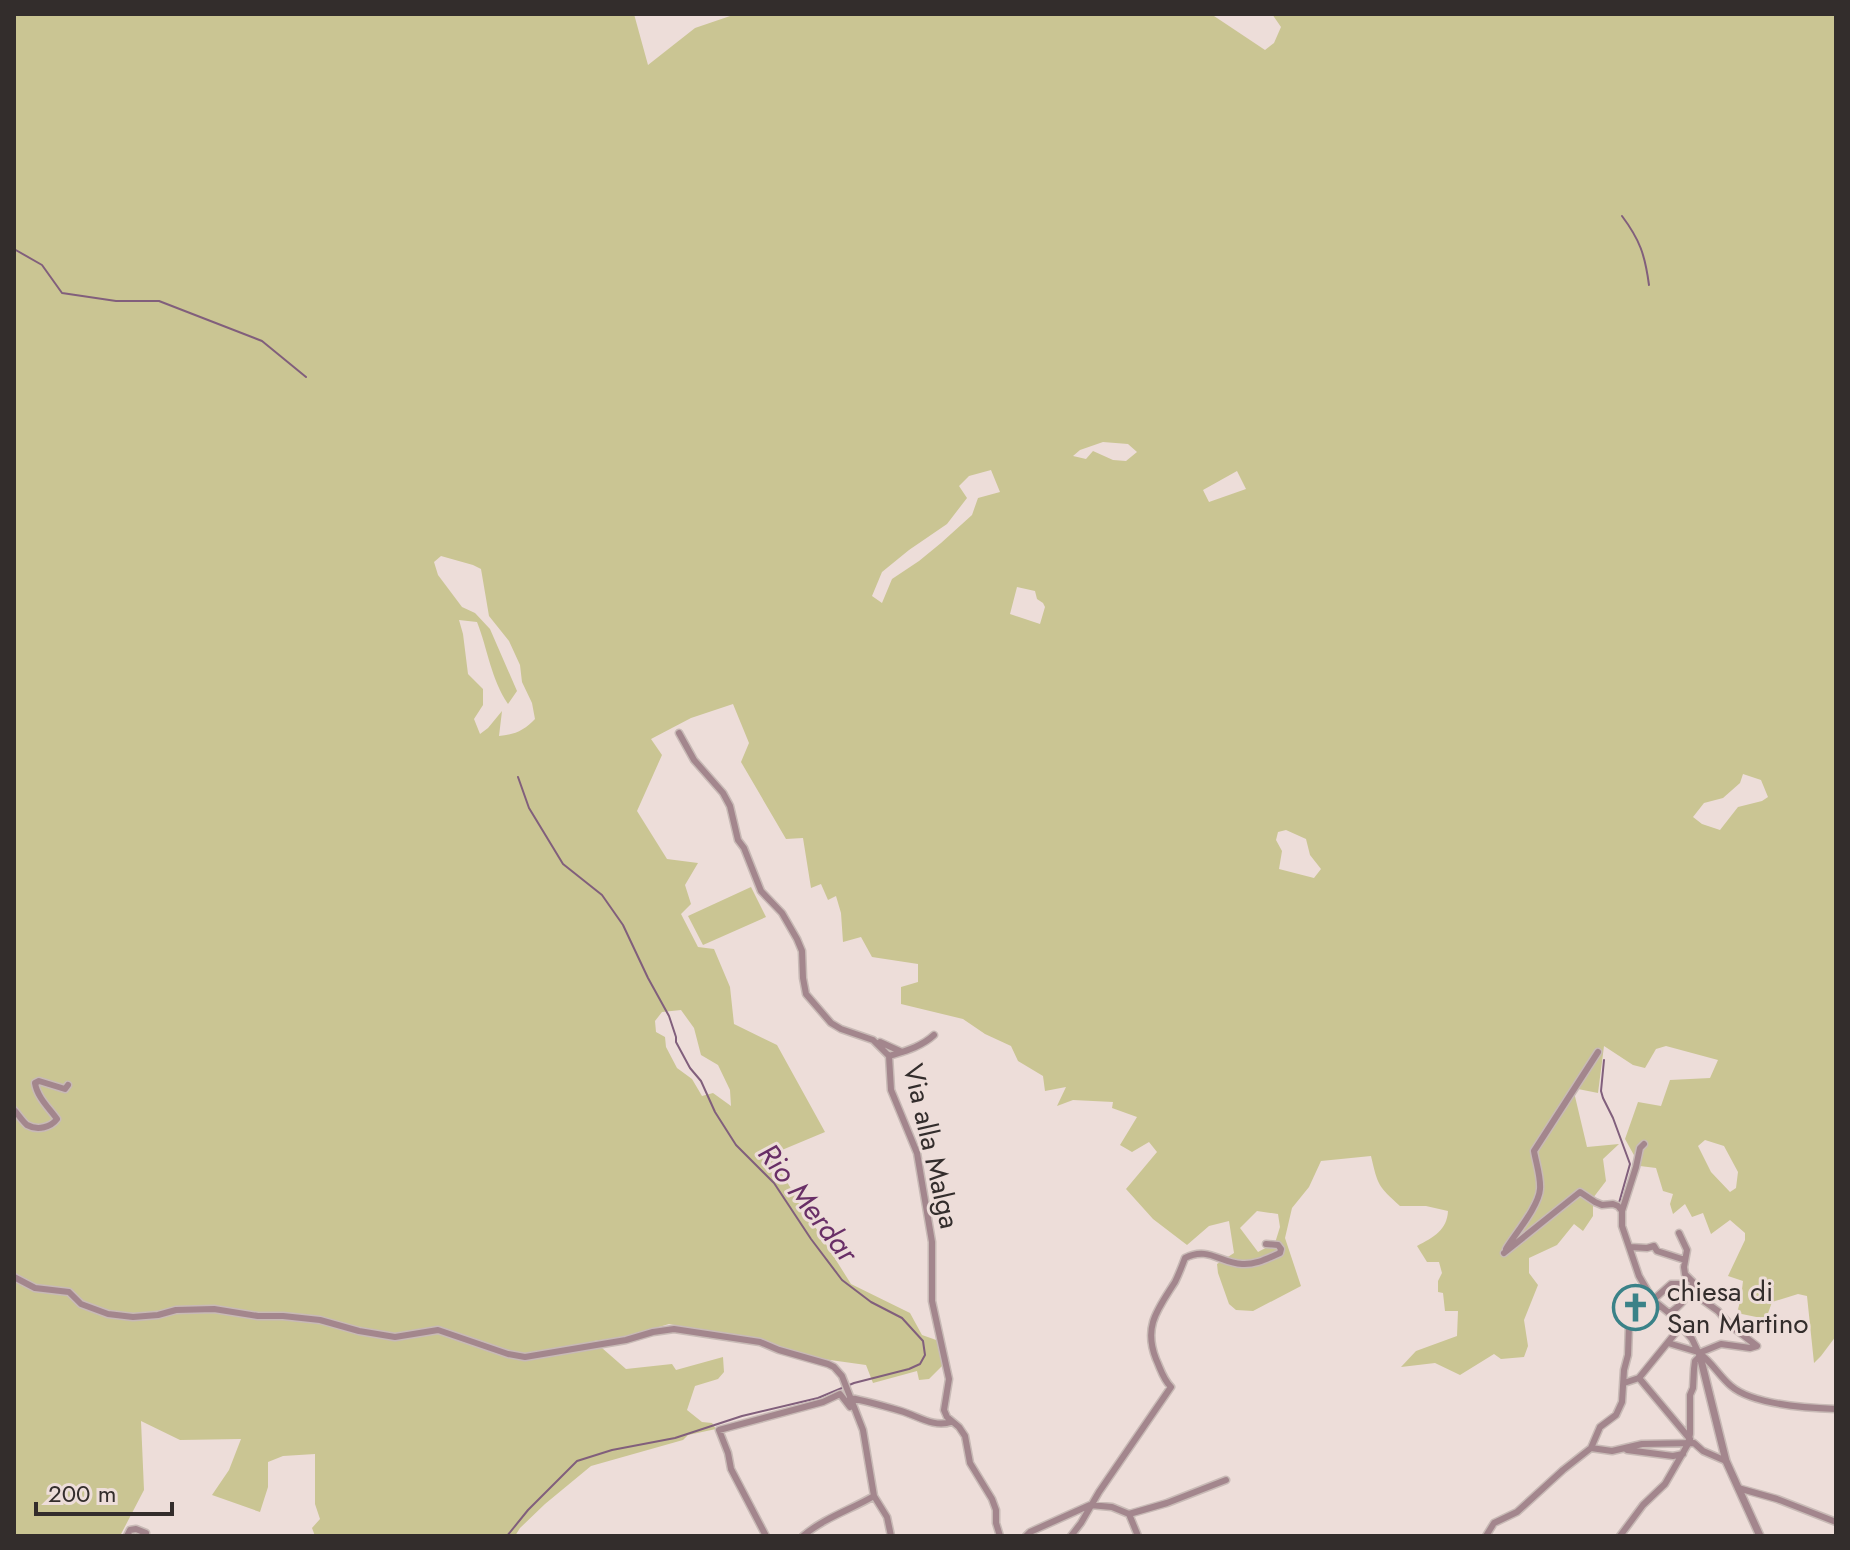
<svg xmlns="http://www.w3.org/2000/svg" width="1850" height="1550" viewBox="0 0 1850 1550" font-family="Jost,sans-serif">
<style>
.green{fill:#cac593;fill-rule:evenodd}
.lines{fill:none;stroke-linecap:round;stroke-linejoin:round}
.stream{stroke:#815f7c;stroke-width:2}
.minor-casing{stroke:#c8bab6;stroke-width:9}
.tertiary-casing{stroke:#c8bab6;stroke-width:10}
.minor{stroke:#a3868d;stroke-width:6}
.tertiary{stroke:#a3868d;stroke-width:7}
.labels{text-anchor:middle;stroke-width:6;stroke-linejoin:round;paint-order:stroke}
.street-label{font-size:28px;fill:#332d2c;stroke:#edddd9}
.poi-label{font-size:28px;fill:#332d2c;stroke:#edddd9;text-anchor:start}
.water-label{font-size:30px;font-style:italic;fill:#692f67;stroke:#edddd9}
</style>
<rect width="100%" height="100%" fill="#edddd9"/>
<path class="green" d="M 14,14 L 634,14 L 648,65 L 695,28 L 736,14 L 1211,14 L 1265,50 L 1274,43 L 1281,27 L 1272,14 L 1836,14 L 1836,1336 L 1821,1356 L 1814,1363 L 1807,1296 L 1798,1294 L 1772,1302 L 1766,1319 L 1737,1313 L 1741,1298 L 1743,1281 L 1728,1276 L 1745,1240 L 1745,1233 L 1730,1220 L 1711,1234 L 1703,1213 L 1692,1217 L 1685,1204 L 1673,1214 L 1670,1204 L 1673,1194 L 1663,1191 L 1656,1168 L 1640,1166 L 1625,1139 L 1638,1102 L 1661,1106 L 1670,1080 L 1710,1078 L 1718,1060 L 1666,1046 L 1656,1049 L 1645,1068 L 1633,1065 L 1604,1046 L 1598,1093 L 1573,1088 L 1587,1147 L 1619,1144 L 1603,1159 L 1606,1181 L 1593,1198 L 1593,1216 L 1583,1231 L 1574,1224 L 1557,1245 L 1529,1258 L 1529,1273 L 1538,1285 L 1524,1320 L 1528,1346 L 1524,1357 L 1501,1359 L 1494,1354 L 1460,1375 L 1435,1363 L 1401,1367 L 1416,1351 L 1457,1336 L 1458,1311 L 1445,1311 L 1443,1293 L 1438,1292 L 1438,1281 L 1442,1273 L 1439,1262 L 1427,1262 L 1417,1246 C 1434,1237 1447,1230 1448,1211 L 1426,1206 L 1400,1206 C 1378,1186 1378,1186 1371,1156 L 1321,1161 L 1309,1187 L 1292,1208 L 1285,1238 L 1301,1286 L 1253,1311 L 1236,1310 L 1229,1304 L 1218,1273 L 1217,1264 L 1234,1253 L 1229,1221 L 1209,1226 L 1187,1245 L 1153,1219 L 1126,1189 L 1157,1152 L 1149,1142 L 1132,1152 L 1120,1145 L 1137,1117 L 1112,1108 L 1113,1102 L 1073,1100 L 1057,1106 L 1066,1087 L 1045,1091 L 1043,1076 L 1018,1061 L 1011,1046 L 985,1034 L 963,1019 L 901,1004 L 901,987 L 918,982 L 918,964 L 872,957 L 861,937 L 843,942 L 841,913 L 836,896 L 828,900 L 821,884 L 811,888 L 803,838 L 786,839 L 741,762 L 749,743 L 733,704 L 691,718 L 651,739 L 662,755 L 637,811 L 667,859 L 698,863 L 685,885 L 691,904 L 681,914 L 698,947 L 714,949 L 730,987 L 734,1024 L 777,1045 L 825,1132 L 770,1155 L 851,1284 L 910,1313 L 922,1335 L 939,1341 L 942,1366 L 929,1379 L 919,1380 L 917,1371 L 873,1383 L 866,1365 L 823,1359 L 763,1342 L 669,1324 L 625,1337 L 594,1341 L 626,1369 L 672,1364 L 676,1370 L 723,1357 L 724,1372 L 718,1379 L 695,1386 L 687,1410 L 702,1422 L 712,1423 L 716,1429 L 688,1435 L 683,1440 L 591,1466 L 545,1504 L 520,1528 L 515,1536 L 315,1536 L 312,1528 L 320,1519 L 315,1504 L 315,1454 L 283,1456 L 268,1462 L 268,1487 L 260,1512 L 212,1495 L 229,1470 L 241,1439 L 180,1440 L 141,1421 L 144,1490 L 120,1536 L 14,1536 ZM 1103,442 L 1128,444 L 1137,452 L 1126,461 L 1113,460 L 1093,451 L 1086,459 L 1073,456 L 1080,450 ZM 991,470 L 1000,492 L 978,498 L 972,515 L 941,543 L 919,561 L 892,579 L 882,603 L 872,596 L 882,572 L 909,550 L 947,524 L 967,498 L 959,486 L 969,476 ZM 1237,471 L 1246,489 L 1209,502 L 1203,490 ZM 441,556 L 473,565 L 481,569 L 489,616 L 509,641 L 520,665 L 522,682 L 532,703 L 535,719 C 525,730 514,735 499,736 L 502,711 L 488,728 L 480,734 L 474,719 L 483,705 L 483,689 L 468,674 L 463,634 L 459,620 L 477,622 C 488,650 491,679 508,704 L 517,691 L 490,629 L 475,613 L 462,607 L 438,575 L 434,562 ZM 1017,587 L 1035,591 L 1037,599 L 1043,603 L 1045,607 L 1040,624 L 1010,614 ZM 1743,774 L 1761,780 L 1768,797 L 1762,801 L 1738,807 L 1720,830 L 1702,824 L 1693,817 L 1704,803 L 1723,798 L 1740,783 ZM 1286,830 L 1306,839 L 1310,855 L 1321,869 L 1314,878 L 1279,869 L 1282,851 L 1276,840 L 1278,832 ZM 681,1010 L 694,1028 L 701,1055 L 718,1065 L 730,1090 L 731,1106 L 713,1093 L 702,1096 L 692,1079 L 677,1068 L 666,1047 L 665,1037 L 656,1032 L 655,1021 L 662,1012 ZM 1705,1140 L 1724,1146 L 1738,1172 L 1736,1188 L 1730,1192 L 1711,1172 L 1698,1146 ZM 1257,1211 L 1278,1214 L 1280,1227 L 1275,1243 L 1258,1252 L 1240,1228 Z
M 751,887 L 766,917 L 703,945 L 688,916 Z"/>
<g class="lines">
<path class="stream" d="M 1622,216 C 1640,240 1645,255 1649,285
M 14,249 L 42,265 L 62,293 L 116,301 L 159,301 L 262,341 L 306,377
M 1604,1060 L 1601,1091 L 1603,1098 L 1613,1118 L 1630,1164 L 1619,1203
M 507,1536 L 528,1510 L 577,1461 L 612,1450 L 675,1438 L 742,1416 L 818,1398 L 854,1383 L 909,1369 L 920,1364 L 925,1355 L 923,1341 L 902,1318 L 871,1302 L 842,1280 L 811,1239 L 774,1183 L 736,1145 L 715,1112 L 701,1081 L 690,1068 L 676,1042 L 676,1037 L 669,1016 L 648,978 L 623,925 L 602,895 L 563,864 L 529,808 L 518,777"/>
<defs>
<path id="minor" d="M 679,733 L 694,760 L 723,793 L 730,806 L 738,840 L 744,848 L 761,891 L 782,913 L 797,939 L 802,951 L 803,978 L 806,994 L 831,1023 L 841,1029 L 873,1040 L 889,1056 L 891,1090 L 917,1153 L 932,1242 L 932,1301 L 949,1379 L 944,1410 L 947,1417 L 959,1427 L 965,1436 L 970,1463 L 992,1499 L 996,1510 L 996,1523 L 1000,1536
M 880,1042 L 902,1052
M 889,1056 C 905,1051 921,1047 934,1035
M 14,1110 C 18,1114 23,1122 27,1125 C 38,1131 51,1127 57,1119 C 49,1108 37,1097 35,1083 L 39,1081 L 65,1089 L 68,1085
M 1622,1211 L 1636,1167 L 1640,1148 L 1644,1144
M 1630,1247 L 1647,1248 L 1654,1246 L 1657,1251 L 1685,1260
M 1506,1249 C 1515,1234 1539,1206 1540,1189 C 1541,1177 1536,1163 1534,1151 L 1598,1052
M 1504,1253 L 1580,1192 L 1595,1202 L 1602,1205 L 1613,1204 L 1618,1206 L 1622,1211 L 1622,1226 L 1639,1276 L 1653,1300 L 1669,1313 L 1692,1339 L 1700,1356 L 1695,1361 L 1694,1369 L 1693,1388 L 1690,1395 L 1690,1434 L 1688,1444 L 1665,1484 L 1643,1505 L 1620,1536
M 14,1277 L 35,1288 L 69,1292 L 81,1304 L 108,1314 L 133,1317 L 158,1315 L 176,1310 L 214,1309 L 258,1316 L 283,1316 L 320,1320 L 359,1331 L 395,1337 L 438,1330 L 508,1354 L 525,1357 L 626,1340 L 653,1332 L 674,1329 L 760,1342 L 779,1350 L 828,1364 L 834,1367 L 842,1376 L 863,1430 L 874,1496 L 887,1517 L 891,1536
M 1690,1291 L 1718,1311 L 1731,1326 L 1757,1346 L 1750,1348 L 1721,1344 L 1699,1353 C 1712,1362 1719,1376 1731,1386 C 1753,1405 1807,1408 1836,1409
M 1653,1300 L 1671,1284 L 1682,1284 L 1683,1299
M 1669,1313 C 1679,1308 1692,1293 1693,1282 L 1685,1274 L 1684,1267 L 1687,1250 L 1679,1233
M 1668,1343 L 1698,1352
M 1639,1378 L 1690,1439
M 1624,1383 L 1639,1378 L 1682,1325
M 850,1398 C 867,1401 884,1406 901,1411 C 918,1416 934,1428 951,1422
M 1591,1448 L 1612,1451 L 1642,1444 L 1694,1443 L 1703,1451 L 1726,1461
M 1627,1450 L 1673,1456 L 1683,1454
M 1738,1488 L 1777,1499 L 1836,1522
M 1129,1514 L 1138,1536
M 127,1536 L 130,1530 L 136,1529 L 146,1533
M 766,1536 L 731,1469 L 728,1453 L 719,1430 L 823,1402 L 840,1394 L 850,1407
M 803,1536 C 824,1518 850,1510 874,1496
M 1026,1536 L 1030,1532 L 1090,1505 L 1112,1507 L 1129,1514 L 1167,1503 L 1226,1480
M 1071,1536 L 1081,1523 L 1099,1492 L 1171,1387 C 1163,1379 1161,1370 1156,1359 C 1143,1326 1158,1309 1175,1282 C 1179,1274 1182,1266 1185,1258 C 1208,1246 1220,1263 1242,1264 C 1256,1265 1268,1258 1280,1253 L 1281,1249 L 1278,1245 L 1266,1244
M 1486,1536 L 1494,1523 L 1517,1512 L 1563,1470 L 1591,1448 L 1600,1427 L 1616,1415 L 1622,1402 L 1624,1370 L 1628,1355 L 1629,1325 L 1637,1317 L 1659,1306"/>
<path id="tertiary" d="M 1700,1356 L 1726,1461 L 1760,1536"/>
</defs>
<use href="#minor" class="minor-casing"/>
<use href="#tertiary" class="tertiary-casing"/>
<use href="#minor" class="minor"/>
<use href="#tertiary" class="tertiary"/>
</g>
<defs>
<symbol id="church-ring" viewBox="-11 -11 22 22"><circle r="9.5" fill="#edddd9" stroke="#3a8288" stroke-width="1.5"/><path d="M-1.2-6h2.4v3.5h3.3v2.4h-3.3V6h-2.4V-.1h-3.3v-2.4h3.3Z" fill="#3a8288"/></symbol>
</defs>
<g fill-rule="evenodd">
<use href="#church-ring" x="1610" y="1282" width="51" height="51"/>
</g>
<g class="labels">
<g class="street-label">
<text transform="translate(932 1146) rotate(77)" y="10">Via alla Malga</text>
</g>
<g class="poi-label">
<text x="1667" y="1301">chiesa di<tspan x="1667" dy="32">San Martino</tspan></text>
</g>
<g class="water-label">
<text transform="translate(808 1203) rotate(52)" y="10">Rio Merdar</text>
</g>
</g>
<rect width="1850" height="1550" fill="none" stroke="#332d2c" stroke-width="32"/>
<path d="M36 1502v12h136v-12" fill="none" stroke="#332d2c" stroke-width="4"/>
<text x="48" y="1502" font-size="24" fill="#332d2c" stroke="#edddd9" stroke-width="6" paint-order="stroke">200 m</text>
</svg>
